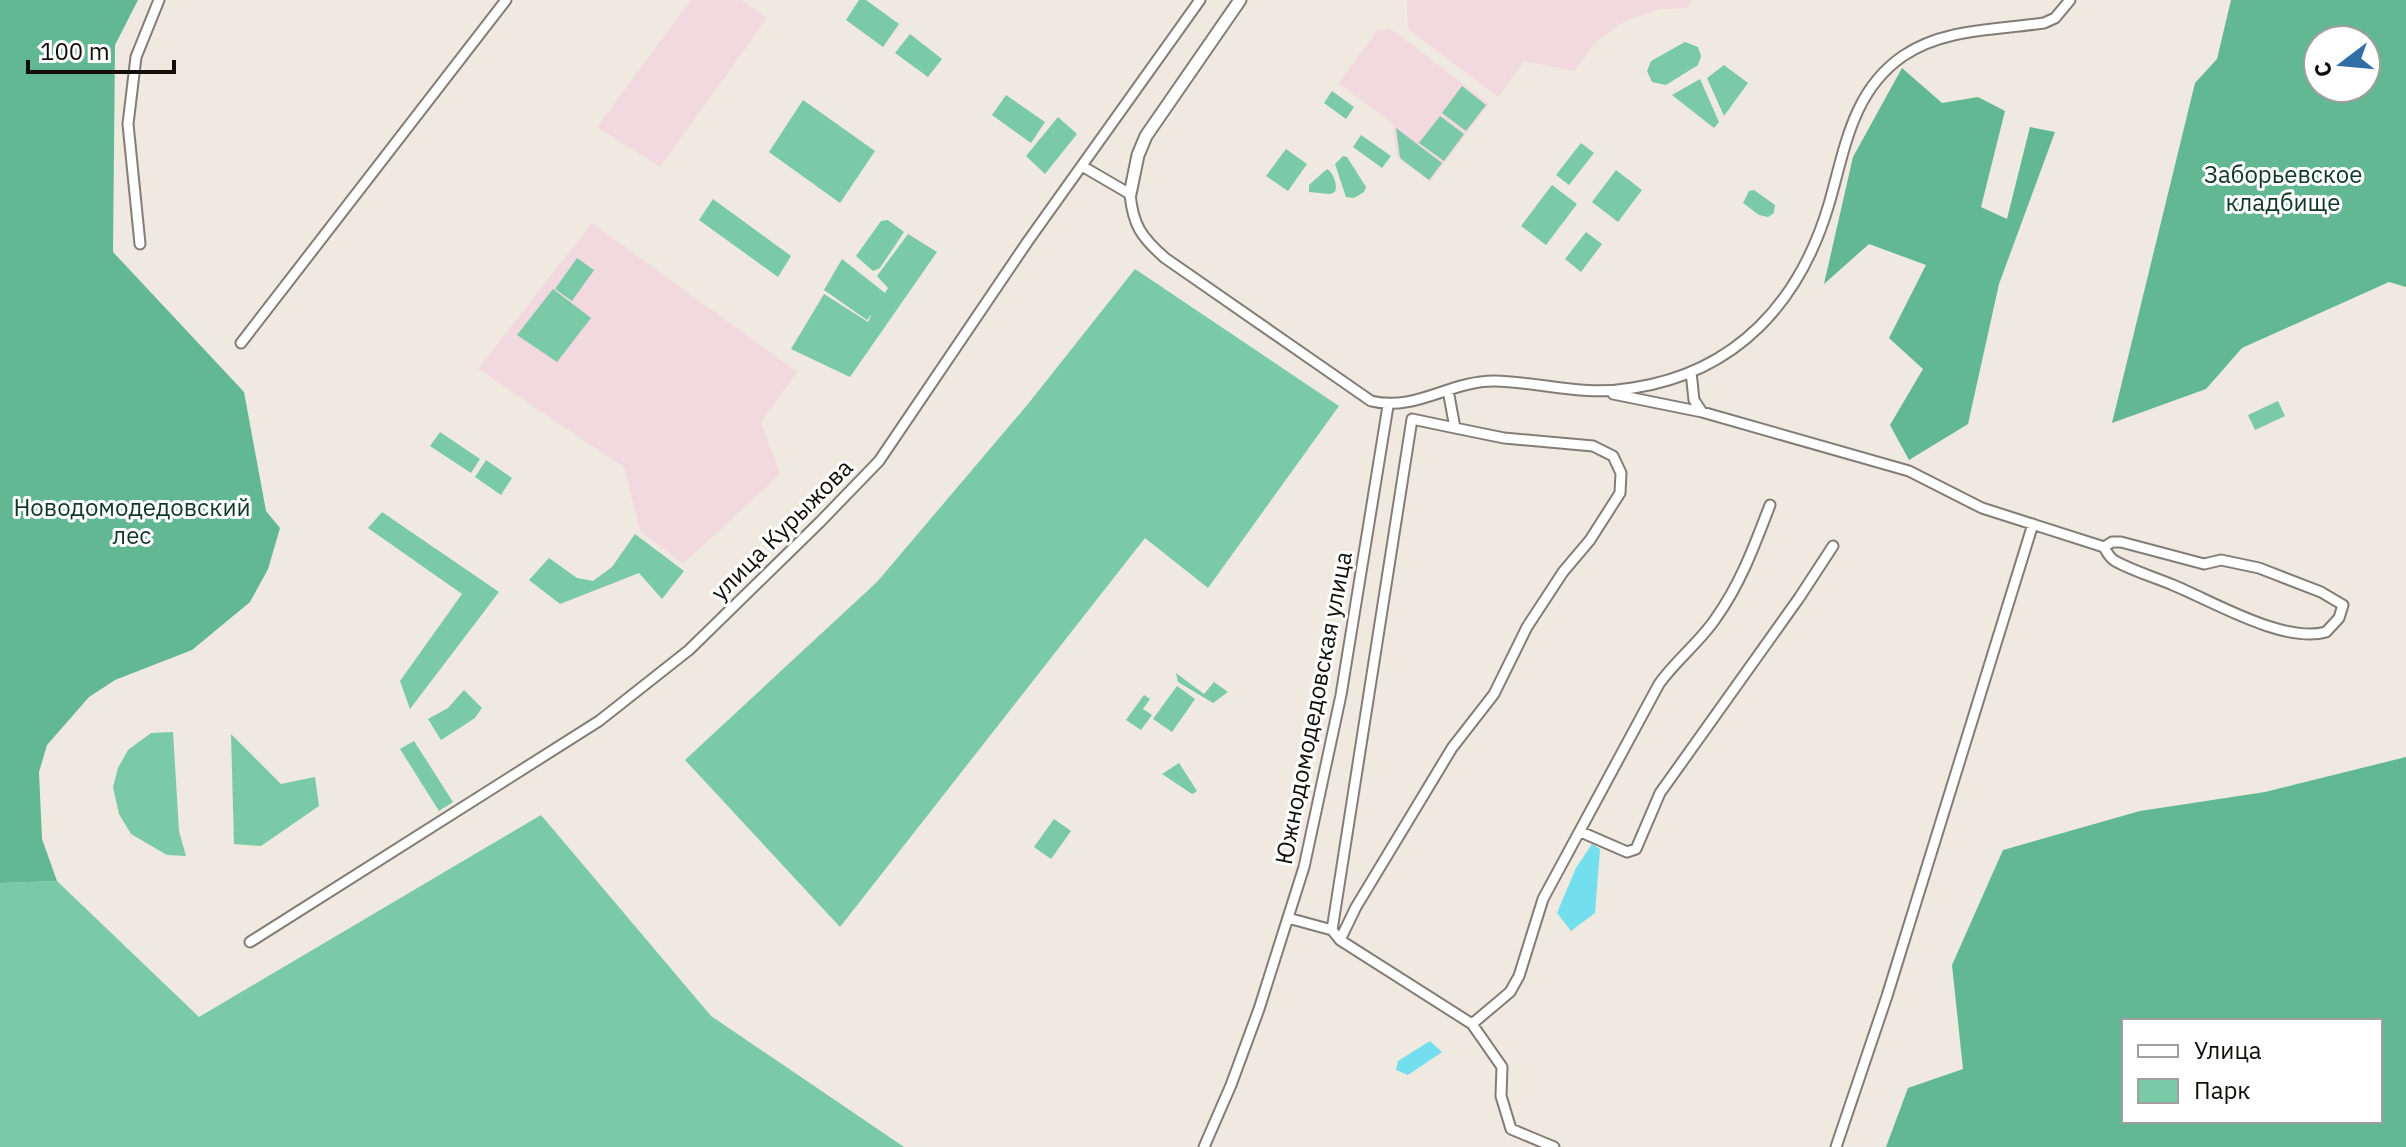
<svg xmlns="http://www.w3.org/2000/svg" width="2406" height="1147" viewBox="0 0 2406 1147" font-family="'IBM Plex Sans',sans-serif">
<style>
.education{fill:#f2d8df}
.green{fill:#7acaa7}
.forest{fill:#61b893;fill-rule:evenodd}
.water{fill:#73deed}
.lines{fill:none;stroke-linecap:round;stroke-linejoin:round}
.minor-casing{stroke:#837d76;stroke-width:13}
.tertiary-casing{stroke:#837d76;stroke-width:15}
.minor{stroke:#fff;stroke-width:9}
.tertiary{stroke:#fff;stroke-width:11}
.labels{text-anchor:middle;stroke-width:6;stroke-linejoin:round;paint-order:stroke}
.park-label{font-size:24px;fill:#103828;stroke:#fff}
.street-label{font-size:24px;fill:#110e0c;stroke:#fff}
</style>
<rect width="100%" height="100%" fill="#efe9e0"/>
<path class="education" d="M 691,0 L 741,0 L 767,18 L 660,167 L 597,127 Z
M 1407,0 L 1692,0 L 1687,8 L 1659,9 L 1625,21 L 1596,42 L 1574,71 L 1524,61 L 1498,97 L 1408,29 Z
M 1390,28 L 1489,104 L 1430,182 L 1397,157 L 1393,124 L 1338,83 L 1377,31 Z
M 592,223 L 797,372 L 761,422 L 780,474 L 683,564 L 640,531 L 624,467 L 478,369 Z"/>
<path class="green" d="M 859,0 L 866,0 L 899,24 L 883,47 L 846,20 Z
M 910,34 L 942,59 L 928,77 L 895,53 Z
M 1685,42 L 1698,47 L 1701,56 L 1698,65 L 1666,85 L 1652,82 L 1647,71 L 1651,61 Z
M 1724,65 L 1748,83 L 1724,116 L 1707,78 Z
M 1700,79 L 1719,122 L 1714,128 L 1672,95 Z
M 1462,86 L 1486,105 L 1466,131 L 1442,113 Z
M 1332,91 L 1354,107 L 1346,119 L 1324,103 Z
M 1006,95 L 1045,122 L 1031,143 L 992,115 Z
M 803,100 L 875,151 L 840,203 L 769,152 Z
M 1440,116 L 1464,134 L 1444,161 L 1419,143 Z
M 1058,117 L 1077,134 L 1045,174 L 1026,156 Z
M 1396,128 L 1442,163 L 1429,180 L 1400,158 Z
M 1361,135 L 1391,156 L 1382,168 L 1353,147 Z
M 1581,143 L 1594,153 L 1569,185 L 1556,175 Z
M 1286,149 L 1307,164 L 1288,191 L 1266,176 Z
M 1343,156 L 1347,157 L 1366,187 L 1364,192 L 1354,198 L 1346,197 L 1335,164 Z
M 1327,169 C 1333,172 1338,185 1335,192 L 1330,194 L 1309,192 L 1309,185 Z
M 1616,170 L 1642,190 L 1618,222 L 1592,202 Z
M 1552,185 L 1577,204 L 1546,245 L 1521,226 Z
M 1754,190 L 1775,205 L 1774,213 L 1768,217 L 1759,215 L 1743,203 L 1749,191 Z
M 713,199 L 791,256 L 778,277 L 699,220 Z
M 888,220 L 904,232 L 880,268 L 873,271 L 856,256 L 881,221 Z
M 1586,232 L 1602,244 L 1581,272 L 1565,259 Z
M 908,234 L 937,252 L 850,377 L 791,349 L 824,294 L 868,322 L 872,314 L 867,320 L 824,290 L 842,259 L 885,293 L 888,288 L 877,276 Z
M 577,258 L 594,270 L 572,301 L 555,289 Z
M 1135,269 L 1339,406 L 1208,588 L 1145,538 L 840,927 L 685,760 L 877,582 L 1028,404 Z
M 553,289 L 591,318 L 557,362 L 517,335 Z
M 2278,401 L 2285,416 L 2255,430 L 2248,415 Z
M 440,432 L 480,459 L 471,473 L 430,446 Z
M 486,460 L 512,478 L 501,495 L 475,477 Z
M 382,512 L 499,592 L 410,709 L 400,681 L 462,594 L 368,528 Z
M 635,534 L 684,571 L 662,599 L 639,573 L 560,604 L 529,580 L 549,558 L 577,578 L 593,581 L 612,567 Z
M 1176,673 L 1204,694 L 1214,682 L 1228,692 L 1213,703 L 1178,682 Z
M 1177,686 L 1195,699 L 1172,732 L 1153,719 Z
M 464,690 L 482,708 L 475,718 L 441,740 L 428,719 L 448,708 Z
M 1144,695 L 1150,699 L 1143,709 L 1152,715 L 1141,730 L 1126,720 Z
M 173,732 L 179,831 L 186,856 L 167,855 L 131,834 L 119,814 L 113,787 L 118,768 L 128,750 L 151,733 Z
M 231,734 L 281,784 L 315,777 L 319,806 L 261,846 L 234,844 Z
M 414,741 L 453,802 L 439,811 L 400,749 Z
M 1179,763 L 1197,791 L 1192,794 L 1162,774 Z
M 541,815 L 711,1016 L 904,1147 L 0,1147 L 0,883 L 57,881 L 199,1017 Z
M 1054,819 L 1071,831 L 1051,859 L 1034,847 Z"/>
<path class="forest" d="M 0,0 L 138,0 L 115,45 L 113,252 L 244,392 L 266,511 L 280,528 L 268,569 L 250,602 L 192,650 L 115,680 L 89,697 L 47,745 L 39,772 L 42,839 L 57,881 L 0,883 Z
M 2231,0 L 2406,0 L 2406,287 L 2389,282 L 2242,348 L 2206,389 L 2112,423 L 2195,83 L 2217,59 ZM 2366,40 L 2366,88 L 2318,88 L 2318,40 Z
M 1902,68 L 1942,103 L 1978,97 L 2005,111 L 1981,207 L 2007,219 L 2030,127 L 2055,132 L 1999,284 L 1968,424 L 1909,460 L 1890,425 L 1923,369 L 1889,338 L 1926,265 L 1869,244 L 1824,284 L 1853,157 Z
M 2406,757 L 2406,1147 L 1886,1147 L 1908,1088 L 1963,1069 L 1952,965 L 2003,850 L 2140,811 L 2265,792 ZM 2124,1021 L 2380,1021 L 2380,1121 L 2124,1121 Z"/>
<path class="water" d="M 1592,844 L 1600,849 L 1595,913 L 1571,931 L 1557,913 L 1576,868 Z
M 1430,1041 L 1442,1052 L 1408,1075 L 1396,1070 L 1398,1061 Z"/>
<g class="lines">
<defs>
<path id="minor" d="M 1082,166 L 1130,194 C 1133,225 1141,237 1165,258 L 1371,401 C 1416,412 1449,381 1494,381 C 1543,382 1582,397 1633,388 C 1737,372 1800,302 1829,204 C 1845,149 1852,91 1903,56 C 1944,28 1997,30 2044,23 L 2055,18 L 2070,0
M 140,244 L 128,124 L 136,57 L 159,0
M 241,343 L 506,0
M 1691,372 L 1694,400 L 1702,412
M 1448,390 L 1455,428 L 1412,419 L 1332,930 L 1340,940 L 1472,1024 L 1502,1067 L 1501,1096 L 1511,1129 L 1554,1147
M 1613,394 L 1702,412 L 1909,471 L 1982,508 L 2104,547 C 2107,553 2110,558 2115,561 C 2133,571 2154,577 2173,585 C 2212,601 2284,644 2326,632 L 2339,618 L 2343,605 L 2321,592 L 2259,568 L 2221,560 L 2204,564 L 2121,542 L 2112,542 L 2104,547
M 1581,832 L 1627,852 L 1636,849 L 1660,793 L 1799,598 L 1833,546
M 1288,918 L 1332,930
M 1340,940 L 1356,907 L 1452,748 L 1494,694 L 1527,627 L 1563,572 L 1590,540 L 1620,493 L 1621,473 L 1613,456 L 1593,446 L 1504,438 L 1455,428
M 250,942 L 599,721 L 689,650 L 820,522 L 879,461 L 1028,241 L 1200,0
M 1472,1024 L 1510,992 L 1519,976 L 1543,899 L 1659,684 C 1676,660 1700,642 1716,618 C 1741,583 1755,544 1770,505
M 1204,1147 L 1231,1085 L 1259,1009 L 1304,867 L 1341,695 L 1388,406
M 1836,1147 L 1887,996 L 2033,524"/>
<path id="tertiary" d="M 1130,194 L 1138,155 L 1146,136 L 1240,0"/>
</defs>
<use href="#minor" class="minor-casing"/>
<use href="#tertiary" class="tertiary-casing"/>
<use href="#minor" class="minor"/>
<use href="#tertiary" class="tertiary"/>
</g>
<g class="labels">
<g class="park-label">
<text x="2283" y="183">Заборьевское<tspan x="2283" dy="28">кладбище</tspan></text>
<text x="132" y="516">Новодомодедовский<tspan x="132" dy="28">лес</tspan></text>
</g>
<g class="street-label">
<text transform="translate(782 530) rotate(-45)" y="8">улица Курыжова</text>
<text transform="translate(1314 708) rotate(-79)" y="8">Южнодомодедовская улица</text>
</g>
</g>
<rect x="2122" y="1019" width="260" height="104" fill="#ffffff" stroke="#a09f9e" stroke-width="2"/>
<rect x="2138" y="1045" width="40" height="12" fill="#ffffff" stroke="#a09f9e" stroke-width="2"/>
<text x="2194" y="1059" font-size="24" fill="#110e0c">Улица</text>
<rect x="2138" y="1079" width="40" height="24" fill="#7acaa7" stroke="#a09f9e" stroke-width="2"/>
<text x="2194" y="1099" font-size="24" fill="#110e0c">Парк</text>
<g transform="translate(2342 64) rotate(254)"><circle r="38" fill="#ffffff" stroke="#a09f9e" stroke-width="2"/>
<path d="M0-6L14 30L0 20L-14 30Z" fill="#2f6fa6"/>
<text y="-12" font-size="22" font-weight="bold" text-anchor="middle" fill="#110e0c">С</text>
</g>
<path d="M28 60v12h146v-12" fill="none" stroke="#110e0c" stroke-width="4"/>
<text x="40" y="60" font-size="24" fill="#110e0c" stroke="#ffffff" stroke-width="6" paint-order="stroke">100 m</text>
</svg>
